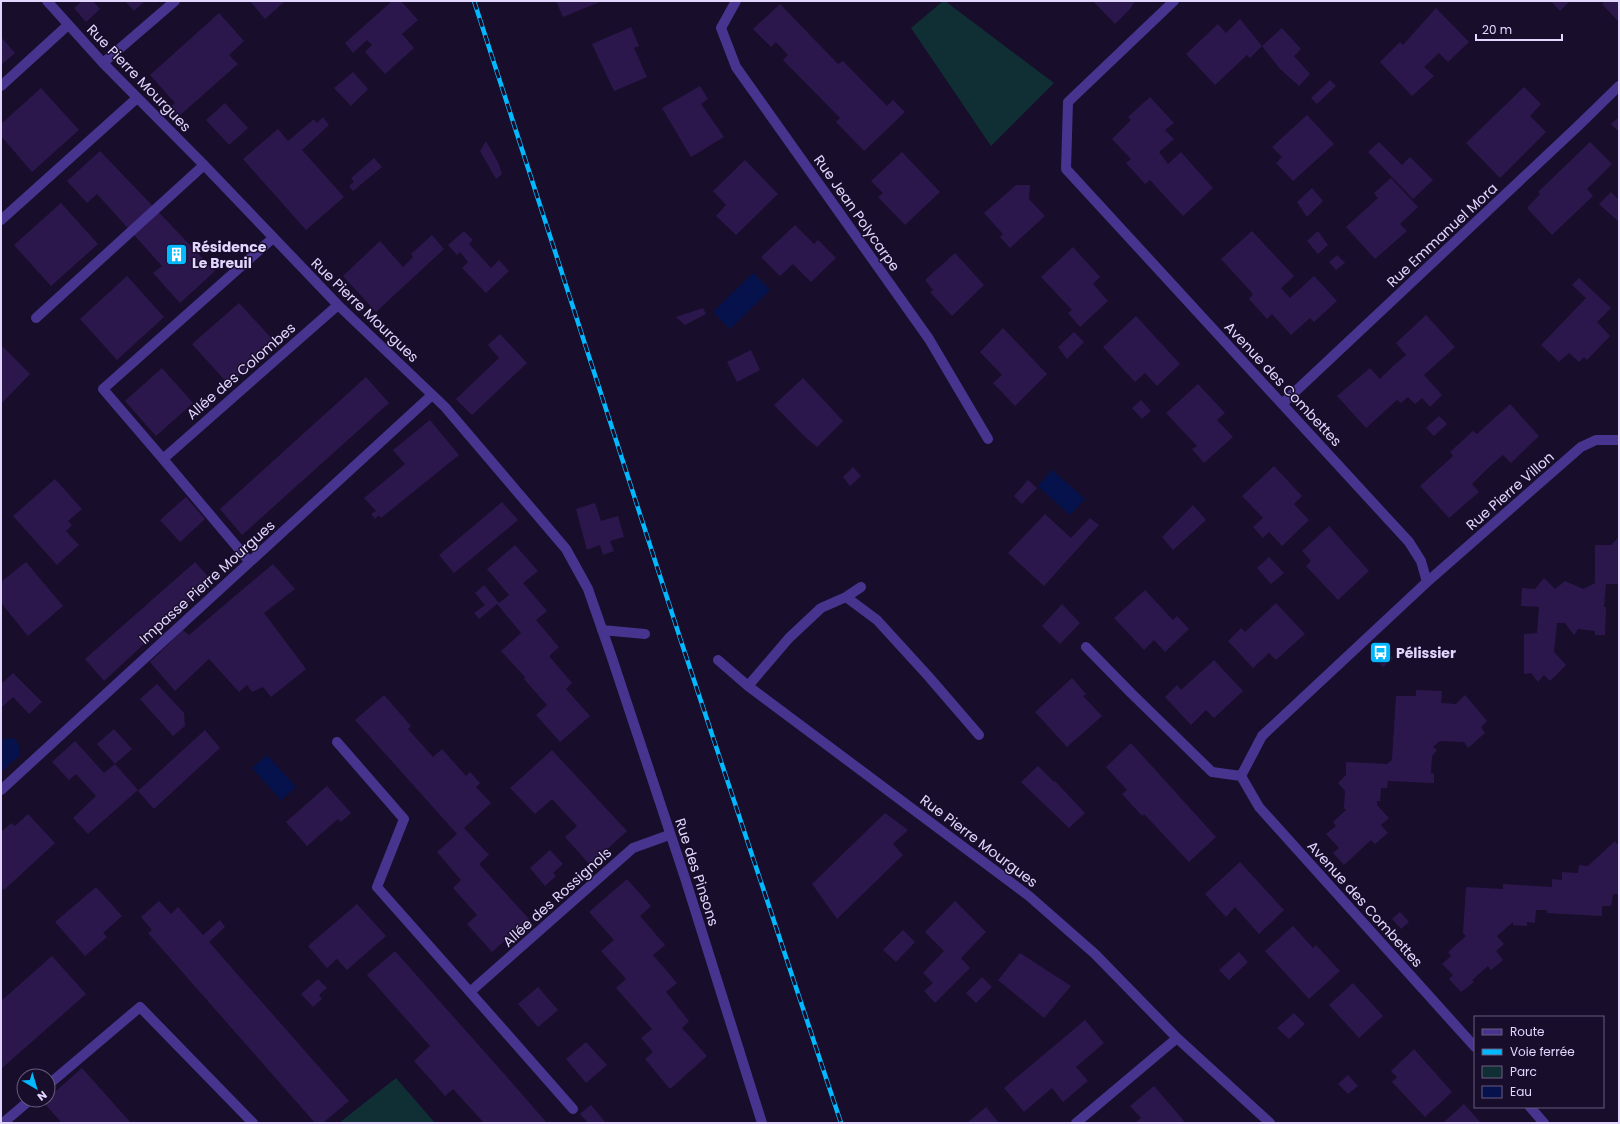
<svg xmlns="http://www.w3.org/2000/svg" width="1620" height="1124" viewBox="0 0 1620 1124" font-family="Poppins,sans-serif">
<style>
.green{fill:#102f35}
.water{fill:#05124c}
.building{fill:#2c174d}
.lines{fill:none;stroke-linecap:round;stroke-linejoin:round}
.minor{stroke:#47348e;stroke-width:10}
.rail-casing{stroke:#02b8ff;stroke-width:4.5}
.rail{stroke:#180d2a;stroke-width:3;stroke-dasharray:9;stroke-linecap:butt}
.labels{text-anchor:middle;stroke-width:3;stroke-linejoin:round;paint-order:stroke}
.street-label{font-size:14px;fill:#e2d6ff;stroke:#180d2a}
.poi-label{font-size:14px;font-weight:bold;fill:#e2d6ff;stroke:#180d2a;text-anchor:start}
</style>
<rect width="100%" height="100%" fill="#180d2a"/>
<path class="green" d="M 943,1 L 945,1 L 1054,83 L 991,146 L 911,28 Z
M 396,1078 L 435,1123 L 339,1123 Z"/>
<path class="water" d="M 753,273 L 770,290 L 730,329 L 713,312 Z
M 1052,470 L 1085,499 L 1070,515 L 1038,486 Z
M 10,738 L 15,739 C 19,745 21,748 20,755 L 1,772 L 1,740 Z
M 267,755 L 296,787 L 281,800 L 252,768 Z"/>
<path class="building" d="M 82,1 L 93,1 L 100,9 L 86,22 L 74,8 Z
M 125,1 L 145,1 L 134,11 Z
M 250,1 L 285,1 L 265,19 Z
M 392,1 L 401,1 L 418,20 L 402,34 L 414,48 L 385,74 L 365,52 L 372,45 L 367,40 L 353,53 L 345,43 Z
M 556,1 L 602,1 L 563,17 Z
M 1093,1 L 1135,1 L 1130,9 L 1115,24 Z
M 1551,1 L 1570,1 L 1560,11 Z
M 1605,1 L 1619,1 L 1619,22 L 1602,4 Z
M 780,4 L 838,64 L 843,61 L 887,106 L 893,100 L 905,112 L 864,151 L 836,122 L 840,118 L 783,60 L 788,55 L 776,42 L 771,47 L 753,29 Z
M 1436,8 L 1469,42 L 1448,62 L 1439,53 L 1424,67 L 1434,76 L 1412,96 L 1380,62 L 1400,42 L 1403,45 Z
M 219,13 L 244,41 L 229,55 L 238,64 L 178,117 L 169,108 L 175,103 L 150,75 Z
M 1240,19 L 1262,46 L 1250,58 L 1247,55 L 1215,85 L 1186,54 L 1218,24 L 1226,33 Z
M 631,27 L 639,46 L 634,48 L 647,77 L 614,91 L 592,44 Z
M 1282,28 L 1301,49 L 1294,56 L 1310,74 L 1299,86 L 1280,69 L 1262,46 Z
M 1,37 L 15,53 L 1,65 Z
M 353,72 L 368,89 L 351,106 L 334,88 Z
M 1330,80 L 1336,86 L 1317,104 L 1311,98 Z
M 700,86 L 708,99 L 701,104 L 724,137 L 691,157 L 662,108 Z
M 1524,87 L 1541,104 L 1530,116 L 1546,132 L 1500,178 L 1466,143 Z
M 41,88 L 79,130 L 32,172 L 1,136 L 1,124 Z
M 1150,97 L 1174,123 L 1165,130 L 1174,139 L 1159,152 L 1168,164 L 1181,152 L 1213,188 L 1183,216 L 1150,180 L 1145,184 L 1126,163 L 1131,159 L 1112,139 L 1131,120 L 1128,117 Z
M 225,103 L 248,128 L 229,145 L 206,120 Z
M 1307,115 L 1334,144 L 1293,181 L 1276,163 L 1282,157 L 1272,147 Z
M 323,117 L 329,125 L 302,150 L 344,197 L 306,230 L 243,159 L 278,129 L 288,141 L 314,119 L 317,123 Z
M 1619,117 L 1619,132 L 1611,124 Z
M 486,141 L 498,162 L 502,174 L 496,179 L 480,151 Z
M 1379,142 L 1402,165 L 1410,157 L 1433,180 L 1413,199 L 1368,152 Z
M 1590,142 L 1612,164 L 1587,189 L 1593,196 L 1552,235 L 1527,208 L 1540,194 L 1538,192 Z
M 100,151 L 215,271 L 180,303 L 153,273 L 162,266 L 97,194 L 87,203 L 67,181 Z
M 902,152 L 940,192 L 905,225 L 878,197 L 883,193 L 871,181 Z
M 374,158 L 382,167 L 353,191 L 349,186 L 354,182 L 351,178 Z
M 745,160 L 778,194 L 736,235 L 716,216 L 726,205 L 713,191 Z
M 1391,178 L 1418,207 L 1400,224 L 1407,231 L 1375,259 L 1346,227 L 1378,198 L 1374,193 Z
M 1016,185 L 1030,185 L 1029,199 L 1045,216 L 1010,248 L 1000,237 L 1003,234 L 984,213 Z
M 1312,188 L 1323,201 L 1307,217 L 1297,202 Z
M 1611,192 L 1619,200 L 1619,222 L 1599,204 Z
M 61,203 L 98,244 L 51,286 L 14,245 Z
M 795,225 L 814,244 L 818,240 L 836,258 L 811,282 L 793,264 L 780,276 L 761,257 Z
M 464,231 L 473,240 L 469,244 L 491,268 L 499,260 L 509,271 L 486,293 L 462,268 L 468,262 L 460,252 L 457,255 L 448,245 Z
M 1252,231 L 1294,276 L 1281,288 L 1290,298 L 1314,276 L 1337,301 L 1314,322 L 1310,318 L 1291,335 L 1272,314 L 1267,319 L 1249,299 L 1253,294 L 1221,259 Z
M 1318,231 L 1328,245 L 1318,254 L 1307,241 Z
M 432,235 L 444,249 L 376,312 L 343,276 L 380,241 L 403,267 L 413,257 L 411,254 Z
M 1073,247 L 1100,277 L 1093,284 L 1108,301 L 1080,327 L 1068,313 L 1072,310 L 1041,277 Z
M 955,253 L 984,285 L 952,316 L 930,292 L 933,290 L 925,280 Z
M 1337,255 L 1345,263 L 1336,270 L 1329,262 Z
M 127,276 L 164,317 L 117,360 L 80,319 Z
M 1579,278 L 1611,308 L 1597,322 L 1610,336 L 1587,360 L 1584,357 L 1579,362 L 1569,353 L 1559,362 L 1541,345 L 1586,298 L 1572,285 Z
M 239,303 L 276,343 L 229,385 L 192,344 Z
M 703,308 L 706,314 L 685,325 L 676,317 Z
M 1426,315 L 1455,347 L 1424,375 L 1442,395 L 1430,407 L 1422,398 L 1415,404 L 1408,397 L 1401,403 L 1397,400 L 1366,428 L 1337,396 L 1370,368 L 1380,379 L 1393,366 L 1406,355 L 1396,343 Z
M 1136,316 L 1180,364 L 1157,386 L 1145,373 L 1135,382 L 1103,347 Z
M 1003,328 L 1047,374 L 1015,406 L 993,383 L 1002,375 L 980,352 Z
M 1074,332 L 1084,342 L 1067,359 L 1058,347 Z
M 500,334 L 527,363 L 472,415 L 456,399 L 499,358 L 488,345 Z
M 3,347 L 30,374 L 1,404 L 1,349 Z
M 751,350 L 760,370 L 737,382 L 727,362 Z
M 162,368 L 193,403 L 156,436 L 125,401 Z
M 366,377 L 389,403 L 242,535 L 220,509 Z
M 803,378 L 843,421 L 817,447 L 804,436 L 774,405 Z
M 1198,384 L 1225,413 L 1217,420 L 1233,437 L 1204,463 L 1192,449 L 1197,446 L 1166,413 Z
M 1141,400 L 1151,411 L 1142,419 L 1132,408 Z
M 1510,404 L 1539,436 L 1511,463 L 1503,455 L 1487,469 L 1472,484 L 1479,492 L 1449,518 L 1420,486 L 1453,456 L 1450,452 L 1473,431 L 1477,434 Z
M 1439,416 L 1447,424 L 1434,436 L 1426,428 Z
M 430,420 L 459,455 L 381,518 L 379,515 L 375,519 L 371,514 L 376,511 L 364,498 L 405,464 L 393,450 Z
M 1274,466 L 1302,496 L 1294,504 L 1309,520 L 1282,546 L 1269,532 L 1263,538 L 1253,527 L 1263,518 L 1242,496 Z
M 853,467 L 861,476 L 850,486 L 843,477 Z
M 55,479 L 82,509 L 68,521 L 72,525 L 66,531 L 79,545 L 57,565 L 13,516 Z
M 1028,480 L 1037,488 L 1022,504 L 1014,496 Z
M 186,497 L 205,519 L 180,542 L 160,520 Z
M 502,502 L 518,520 L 454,573 L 439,555 Z
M 595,503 L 601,521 L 618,516 L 624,537 L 610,541 L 614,551 L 603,555 L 600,545 L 587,550 L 576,509 Z
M 1193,505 L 1206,520 L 1173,550 L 1162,537 Z
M 1045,514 L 1071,538 L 1090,518 L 1099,525 L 1044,586 L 1008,553 Z
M 1329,526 L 1369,571 L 1338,600 L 1306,566 L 1311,561 L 1302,551 Z
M 1619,537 L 1619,584 L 1606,584 L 1604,607 L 1606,607 L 1605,635 L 1595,635 L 1595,631 L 1578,629 L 1574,635 L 1565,623 L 1557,623 L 1554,652 L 1566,665 L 1550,681 L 1544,675 L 1538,682 L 1531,673 L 1524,674 L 1524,634 L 1537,633 L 1539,607 L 1521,606 L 1522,588 L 1535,589 L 1544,578 L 1555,589 L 1565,581 L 1583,589 L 1595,583 L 1595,545 L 1611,545 Z
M 515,545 L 538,571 L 523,583 L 547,611 L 536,620 L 559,647 L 549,656 L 572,683 L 566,689 L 590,716 L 560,742 L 536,715 L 547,705 L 524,679 L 525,677 L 501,651 L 521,633 L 497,604 L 479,619 L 474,613 L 485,605 L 475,593 L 484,585 L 499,603 L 509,595 L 487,569 Z
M 1269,557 L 1284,573 L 1271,584 L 1257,568 Z
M 26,562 L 63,606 L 28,636 L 1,603 L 1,582 Z
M 195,562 L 212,581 L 104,681 L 85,659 Z
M 273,564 L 295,589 L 264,613 L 306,669 L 271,697 L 263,687 L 252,692 L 247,685 L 239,692 L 209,659 L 175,691 L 150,662 L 183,630 L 189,635 Z
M 1145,590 L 1173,620 L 1177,616 L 1189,629 L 1165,652 L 1154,640 L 1144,650 L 1114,618 Z
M 1276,603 L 1305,634 L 1276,660 L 1269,653 L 1253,668 L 1228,641 L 1241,628 L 1245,632 Z
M 1062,604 L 1080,623 L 1060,644 L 1042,626 Z
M 1389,653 L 1393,658 L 1383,667 L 1378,662 Z
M 1214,660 L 1243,691 L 1214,718 L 1206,710 L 1191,725 L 1165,697 L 1177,685 L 1181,690 Z
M 13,673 L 42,702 L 29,714 L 13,697 L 1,708 L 1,684 Z
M 1072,678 L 1086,694 L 1083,696 L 1102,716 L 1067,747 L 1035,712 Z
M 157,684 L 184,713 L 185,726 L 173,736 L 140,699 Z
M 1416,690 L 1442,691 L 1441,703 L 1456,704 L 1465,695 L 1487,721 L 1481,727 L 1485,733 L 1468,748 L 1464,742 L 1440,741 L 1433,747 L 1437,750 L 1432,756 L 1431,773 L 1434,774 L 1434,783 L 1388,781 L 1387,788 L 1381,788 L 1380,801 L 1377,801 L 1377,805 L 1389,818 L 1381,825 L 1388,833 L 1375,844 L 1371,840 L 1344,865 L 1333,853 L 1339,848 L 1326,834 L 1336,826 L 1333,822 L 1346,810 L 1344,808 L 1345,791 L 1338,783 L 1346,775 L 1346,762 L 1387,764 L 1392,760 L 1396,696 L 1416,696 Z
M 384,695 L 411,726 L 408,729 L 433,757 L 442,749 L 466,776 L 470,772 L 480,783 L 476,787 L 491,803 L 464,828 L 489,855 L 479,864 L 529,919 L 492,952 L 467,924 L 477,915 L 453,888 L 461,880 L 437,852 L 457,834 L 355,720 Z
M 114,729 L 132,749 L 115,764 L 97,744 Z
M 205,730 L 220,748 L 154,809 L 138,791 Z
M 75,741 L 104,773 L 115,764 L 138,790 L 88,834 L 73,818 L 96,796 L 76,774 L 69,780 L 52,762 Z
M 1131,743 L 1216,837 L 1189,862 L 1144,814 L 1142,816 L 1122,794 L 1127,790 L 1106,767 Z
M 552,750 L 627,831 L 590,865 L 565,837 L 577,826 L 552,799 L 535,814 L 510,788 Z
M 1038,766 L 1054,782 L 1055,781 L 1085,813 L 1069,828 L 1021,782 Z
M 327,786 L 351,813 L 341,822 L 338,819 L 307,846 L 286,822 Z
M 885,813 L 908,830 L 893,844 L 903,855 L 837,919 L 812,884 Z
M 28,814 L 55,843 L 4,890 L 1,887 L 1,832 L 11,823 L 15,826 Z
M 1615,841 L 1619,846 L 1619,894 L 1613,894 L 1611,906 L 1602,906 L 1602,916 L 1547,913 L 1547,910 L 1536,910 L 1535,923 L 1527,922 L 1527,926 L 1513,925 L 1513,922 L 1497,936 L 1504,944 L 1496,951 L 1503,960 L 1491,970 L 1488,966 L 1472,980 L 1474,982 L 1461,992 L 1449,979 L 1453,975 L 1442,964 L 1451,956 L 1448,952 L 1466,936 L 1463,933 L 1466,887 L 1503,889 L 1503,884 L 1552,887 L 1552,879 L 1562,880 L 1562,872 L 1578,873 L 1579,865 L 1588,866 Z
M 550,850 L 563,864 L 553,873 L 556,876 L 545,886 L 530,868 Z
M 1240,862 L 1284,910 L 1259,934 L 1235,907 L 1226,917 L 1205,894 Z
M 627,879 L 651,906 L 640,916 L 665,945 L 653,955 L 677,983 L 666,992 L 689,1021 L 682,1028 L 707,1056 L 670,1089 L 645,1059 L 653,1052 L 641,1038 L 652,1029 L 616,988 L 626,979 L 601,951 L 614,940 L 589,912 Z
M 96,887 L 122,916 L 103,933 L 107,937 L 85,956 L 55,922 Z
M 159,901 L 171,914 L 178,907 L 203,935 L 220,920 L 225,927 L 209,942 L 349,1101 L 323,1123 L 315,1123 L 148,933 L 152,930 L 141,917 Z
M 955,901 L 986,932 L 961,958 L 970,968 L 935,1003 L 924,991 L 933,983 L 923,973 L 944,951 L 925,932 Z
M 357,904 L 386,936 L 347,970 L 337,959 L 327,968 L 308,946 Z
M 1400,912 L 1409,922 L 1401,929 L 1392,919 Z
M 1293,926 L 1313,948 L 1316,945 L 1340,971 L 1309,999 L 1265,951 Z
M 903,930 L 915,942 L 896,962 L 883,950 Z
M 395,951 L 507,1077 L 547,1123 L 484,1123 L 453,1089 L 445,1096 L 438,1088 L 414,1061 L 430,1046 L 367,975 Z
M 1239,952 L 1248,962 L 1229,980 L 1219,970 Z
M 1020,953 L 1071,986 L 1044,1018 L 998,980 Z
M 52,956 L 86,994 L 1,1069 L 1,1001 Z
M 982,977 L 992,987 L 976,1003 L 966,993 Z
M 318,979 L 327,988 L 319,995 L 322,999 L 313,1007 L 301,994 Z
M 1353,983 L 1383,1016 L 1359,1038 L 1329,1005 Z
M 538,987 L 558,1010 L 538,1027 L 518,1004 Z
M 1294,1013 L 1305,1024 L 1289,1039 L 1277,1028 Z
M 1085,1020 L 1104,1043 L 1076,1067 L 1088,1081 L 1063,1102 L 1052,1088 L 1024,1112 L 1004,1088 Z
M 586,1042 L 607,1065 L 586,1083 L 566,1059 Z
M 1414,1049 L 1452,1092 L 1425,1117 L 1392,1082 L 1397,1077 L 1391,1071 Z
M 82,1068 L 106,1095 L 131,1123 L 62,1123 L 43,1102 L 48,1100 L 48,1098 Z
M 1348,1075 L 1358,1086 L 1348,1094 L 1338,1084 Z
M 1154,1086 L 1184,1121 L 1181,1123 L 1135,1123 L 1141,1118 L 1130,1106 Z
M 1464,1104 L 1481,1123 L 1443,1123 Z
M 591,1105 L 606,1123 L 588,1123 L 580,1114 Z
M 986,1107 L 999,1123 L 967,1123 Z"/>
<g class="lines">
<path class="minor" d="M 47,1 L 103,63 L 204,165 L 338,305 L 445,407 L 566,549 L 588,589 L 611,655 L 685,878 L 762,1123
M 736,1 L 721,28 L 736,67 L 929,339 L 988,439
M 1174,1 L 1068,102 L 1066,169 L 1409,542 L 1421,561 L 1427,582
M 103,63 L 175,1
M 1,86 L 68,25
M 1,220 L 137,98
M 273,238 L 103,389 L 163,459 L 338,305
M 36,318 L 204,165
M 1282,404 L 1577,127 L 1619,86
M 163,459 L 249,561
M 861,587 L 846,597 L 821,608 L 789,638 L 748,686 L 1029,896 L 1095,954 L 1177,1038 L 1270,1123
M 846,597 L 877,620 L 929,677 L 979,735
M 602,630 L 645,634
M 1086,647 L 1131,693 L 1212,772 L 1241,776
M 718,660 L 748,686
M 337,742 L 404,819 L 377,887 L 470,992 L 633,848 L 669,835
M 1,790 L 432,395
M 470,992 L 573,1109
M 1475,1047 L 1259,807 L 1241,776 L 1262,736 L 1427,582 L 1581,447 L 1596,440 L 1619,440
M 48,1085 L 140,1007 L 253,1123
M 1530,1107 L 1544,1123
M 3,1123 L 30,1100
M 1076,1123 L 1177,1038"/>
<defs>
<path id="rail" d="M 474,1 L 681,641 L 841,1123"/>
</defs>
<use href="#rail" class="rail-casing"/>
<use href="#rail" class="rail"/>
</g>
<defs>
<symbol id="building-square" viewBox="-11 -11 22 22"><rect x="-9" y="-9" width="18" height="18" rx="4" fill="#02b8ff" stroke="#180d2a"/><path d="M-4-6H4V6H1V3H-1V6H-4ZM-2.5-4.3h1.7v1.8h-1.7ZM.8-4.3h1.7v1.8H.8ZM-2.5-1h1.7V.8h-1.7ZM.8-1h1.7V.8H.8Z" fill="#fff"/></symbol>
<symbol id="bus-square" viewBox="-11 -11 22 22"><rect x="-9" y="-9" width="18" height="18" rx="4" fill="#02b8ff" stroke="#180d2a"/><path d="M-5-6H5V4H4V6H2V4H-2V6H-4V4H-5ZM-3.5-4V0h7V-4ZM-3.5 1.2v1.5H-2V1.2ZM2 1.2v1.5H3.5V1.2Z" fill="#fff"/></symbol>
</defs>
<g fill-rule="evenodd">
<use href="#building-square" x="164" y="242" width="25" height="25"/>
<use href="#bus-square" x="1368" y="640" width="25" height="25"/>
</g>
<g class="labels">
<g class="street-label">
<text transform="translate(139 78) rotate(46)" y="5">Rue Pierre Mourgues</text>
<text transform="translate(857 213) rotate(55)" y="5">Rue Jean Polycarpe</text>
<text transform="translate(1442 235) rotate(-43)" y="5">Rue Emmanuel Mora</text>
<text transform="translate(365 310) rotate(44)" y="5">Rue Pierre Mourgues</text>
<text transform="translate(241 371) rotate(-41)" y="5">Allée des Colombes</text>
<text transform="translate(1283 384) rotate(47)" y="5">Avenue des Combettes</text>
<text transform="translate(1510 491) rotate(-41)" y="5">Rue Pierre Villon</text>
<text transform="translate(207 582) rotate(-42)" y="5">Impasse Pierre Mourgues</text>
<text transform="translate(979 841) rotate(37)" y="5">Rue Pierre Mourgues</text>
<text transform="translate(697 872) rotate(72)" y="5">Rue des Pinsons</text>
<text transform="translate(557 897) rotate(-42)" y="5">Allée des Rossignols</text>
<text transform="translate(1365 904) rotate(48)" y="5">Avenue des Combettes</text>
</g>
<g class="poi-label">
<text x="192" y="252">Résidence<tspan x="192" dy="16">Le Breuil</tspan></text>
<text x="1396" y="658">Pélissier</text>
</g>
</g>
<rect width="1620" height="1124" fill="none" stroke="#e2d6ff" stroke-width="4"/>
<rect x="1474" y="1016" width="130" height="92" fill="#180d2a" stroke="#695d7f"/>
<rect x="1482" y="1029" width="20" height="6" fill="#47348e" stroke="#695d7f"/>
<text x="1510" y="1036" font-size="12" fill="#e2d6ff">Route</text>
<rect x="1482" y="1049" width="20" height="6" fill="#02b8ff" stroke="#695d7f"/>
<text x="1510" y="1056" font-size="12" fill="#e2d6ff">Voie ferrée</text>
<rect x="1482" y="1066" width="20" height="12" fill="#102f35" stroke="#695d7f"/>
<text x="1510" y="1076" font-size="12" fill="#e2d6ff">Parc</text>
<rect x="1482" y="1086" width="20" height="12" fill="#05124c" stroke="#695d7f"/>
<text x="1510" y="1096" font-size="12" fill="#e2d6ff">Eau</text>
<g transform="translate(36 1088) rotate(142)"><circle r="19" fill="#180d2a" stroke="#695d7f"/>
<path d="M0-3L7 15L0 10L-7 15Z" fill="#02b8ff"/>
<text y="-6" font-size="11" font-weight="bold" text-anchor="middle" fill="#e2d6ff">N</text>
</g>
<path d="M1476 34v6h86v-6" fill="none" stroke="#e2d6ff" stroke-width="2"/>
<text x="1482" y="34" font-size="12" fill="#e2d6ff" stroke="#180d2a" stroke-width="3" paint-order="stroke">20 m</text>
</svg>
